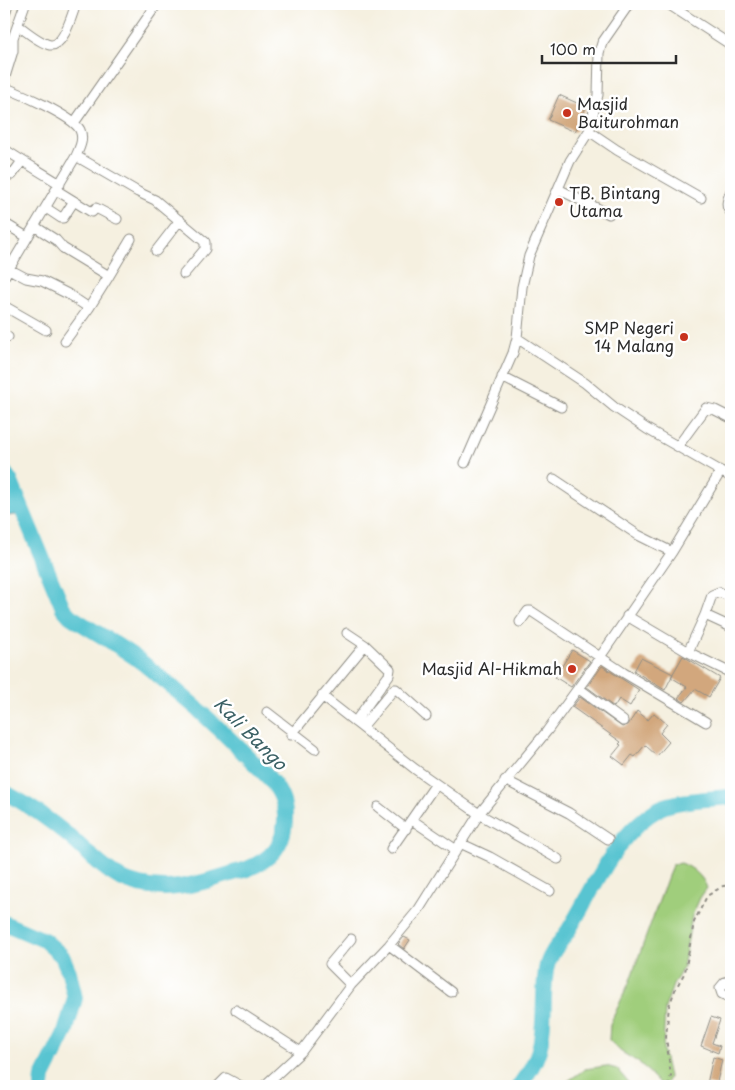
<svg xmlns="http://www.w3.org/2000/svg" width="735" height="1090" viewBox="0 0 735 1090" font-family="'Playpen Sans',sans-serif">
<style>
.green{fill:#a0ce7c;stroke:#667c54}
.water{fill:#58c4d1;stroke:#42787e}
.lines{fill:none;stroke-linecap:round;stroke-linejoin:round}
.river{stroke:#58c4d1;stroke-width:16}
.building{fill:#d2a77d}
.minor-casing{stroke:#908e86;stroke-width:11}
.path{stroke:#908e86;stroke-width:2;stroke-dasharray:4 4;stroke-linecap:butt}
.minor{stroke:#fff;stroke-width:9}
.poi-dot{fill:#c8321e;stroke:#fff;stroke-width:2}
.labels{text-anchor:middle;stroke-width:5;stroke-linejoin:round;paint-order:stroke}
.poi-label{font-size:16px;fill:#2b2b2b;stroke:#fff;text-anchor:start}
.water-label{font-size:18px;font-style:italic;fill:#3b6165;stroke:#fff}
</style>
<rect width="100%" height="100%" fill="#fff"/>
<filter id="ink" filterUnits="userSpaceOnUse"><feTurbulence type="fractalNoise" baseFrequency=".02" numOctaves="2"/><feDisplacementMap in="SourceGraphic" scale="10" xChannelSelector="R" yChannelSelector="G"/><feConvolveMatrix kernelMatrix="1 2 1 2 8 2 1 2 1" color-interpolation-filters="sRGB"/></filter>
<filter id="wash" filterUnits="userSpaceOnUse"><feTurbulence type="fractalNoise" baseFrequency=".0096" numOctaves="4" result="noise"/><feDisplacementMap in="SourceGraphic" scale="20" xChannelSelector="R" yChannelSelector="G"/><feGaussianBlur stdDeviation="1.12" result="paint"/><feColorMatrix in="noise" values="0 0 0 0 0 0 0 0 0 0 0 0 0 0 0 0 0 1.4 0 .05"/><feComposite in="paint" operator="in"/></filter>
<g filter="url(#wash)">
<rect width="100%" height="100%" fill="#f5f0e0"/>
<path class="green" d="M 681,863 C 692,867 703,876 707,888 L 700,898 L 692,916 L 683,968 L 673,985 L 665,1008 L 663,1050 L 669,1077 L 665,1086 L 662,1086 L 641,1064 L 620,1051 L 609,1040 L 610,1024 L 629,983 L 672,865 Z
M 606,1066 L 617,1069 L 631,1086 L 561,1086 L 585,1069 Z"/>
<path class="water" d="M 4,460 L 17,479 L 30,513 L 7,516 L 4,510 Z"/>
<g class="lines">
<path class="river" d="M 4,472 L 10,480 L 63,608 L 70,616 C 94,632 121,646 144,664 C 180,692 214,723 246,755 C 259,768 276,782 282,799 C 288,815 285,837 275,850 C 268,859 257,865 247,869 C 222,876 190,888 165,888 C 116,887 103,866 70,837 C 50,820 27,804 4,792
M 4,923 L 44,940 L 62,956 L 69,972 L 75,998 L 65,1033 L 43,1077 L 42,1086
M 519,1086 C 527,1075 535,1064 539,1050 C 546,1024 542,997 546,970 C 548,955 560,943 568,931 C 594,889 615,833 660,808 C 673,801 715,798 731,797"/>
</g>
<g id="blocks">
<path class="building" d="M 559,95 L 586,107 L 575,132 L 548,120 Z
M 572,650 L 590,661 L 571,687 L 555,677 Z
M 683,656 L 720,678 L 709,697 L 695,689 L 684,702 L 678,698 L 687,687 L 671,677 Z
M 641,658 L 673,674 L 665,690 L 634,671 Z
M 602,666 L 639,690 L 630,706 L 619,699 L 614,707 L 587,687 Z
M 580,697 L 622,727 L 628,725 L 637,711 L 648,720 L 654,713 L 667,724 L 660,733 L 669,742 L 657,756 L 645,745 L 635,757 L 632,755 L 624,765 L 612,756 L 621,745 L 619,744 L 621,742 L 572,707 Z
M 404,937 L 410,940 L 404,949 L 398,944 Z
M 711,1017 L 720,1020 L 712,1043 L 720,1046 L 718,1053 L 701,1046 Z
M 713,1057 L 722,1060 L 716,1086 L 707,1084 Z"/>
</g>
</g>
<g filter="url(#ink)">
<use href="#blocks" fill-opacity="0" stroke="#908e86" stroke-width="1"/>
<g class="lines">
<defs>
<path id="minor" d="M 668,4 L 731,45
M 4,17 L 8,4
M 19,26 C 27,32 40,43 50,45 C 64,47 72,14 76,4
M 4,80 L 13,51 L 13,38 L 25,4
M 4,87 C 19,93 73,116 80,130 C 84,139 80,147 76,156 L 4,277
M 74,123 L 157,4
M 589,131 L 617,150 L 701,198
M 4,149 C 22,161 41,172 60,184
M 76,156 L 138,192 L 155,200 L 205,242 L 205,249 L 184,274
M 4,169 L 12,175 L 22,161
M 558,189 L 609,214
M 56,190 L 90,211 L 92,212 L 96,208 L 117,219
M 731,191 C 728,198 724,207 731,212
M 46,208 L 61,218 L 63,218 L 74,201
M 4,223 L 27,237
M 34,226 L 56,240 L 63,248 L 109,276 L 131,239
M 156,251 L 180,220
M 9,269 L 26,278 L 42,281 L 68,294 L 89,308 L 109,276
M 4,306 L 46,330
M 4,336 L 8,337
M 517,338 L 585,383 L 614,407 L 647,429 L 731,477
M 65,341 L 89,308
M 502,377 L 561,407
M 678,446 L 706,408 L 715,410 L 731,418
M 465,463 L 513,353 L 517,338 L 522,287 L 529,256 L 570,161 L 589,131 L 598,95 L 599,53 L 602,43 L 629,4
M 554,479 L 638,535 L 672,552
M 705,615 L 731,627
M 627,616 L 688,652 L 731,673
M 520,622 L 528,611 L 531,611 L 624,673 L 706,722
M 347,633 L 365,645 L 390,669 L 389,675 L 355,722
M 688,652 L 705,615 L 712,595 L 719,592 L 731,597
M 578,688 L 623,721
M 322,696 L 415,769 L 479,814 L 558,859
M 267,712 L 315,749
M 362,727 L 394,689 L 396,689 L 426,716
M 291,735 L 365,645
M 505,780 L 569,813 L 608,839
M 378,807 L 406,829
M 412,820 L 455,849
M 460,843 L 490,857 L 550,891
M 391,849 L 436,784
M 351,939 L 330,964 L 351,985
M 389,945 L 451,992
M 731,985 L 725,982 L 720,988 L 722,994 L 731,998
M 236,1010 L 301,1052
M 218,1086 L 226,1078 L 241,1086
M 264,1086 L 301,1052 L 351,985 L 389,945 L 419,909 L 479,814 L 547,731 L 587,676 L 672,552 L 721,471"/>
</defs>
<use href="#minor" class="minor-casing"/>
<path class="path" d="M 668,1086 L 671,1076 L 666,1037 L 669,1006 L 675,990 L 685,972 L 694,922 L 707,896 L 723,886 L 731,885"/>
<use href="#minor" class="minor"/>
</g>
</g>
<g class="poi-dot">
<circle cx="567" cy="113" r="5"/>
<circle cx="559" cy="202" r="5"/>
<circle cx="684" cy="337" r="5"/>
<circle cx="572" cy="669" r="5"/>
</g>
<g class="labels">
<g class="poi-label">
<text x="577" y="110">Masjid<tspan x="577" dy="18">Baiturohman</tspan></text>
<text x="569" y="199">TB. Bintang<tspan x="569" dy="18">Utama</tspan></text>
<text x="674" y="334" text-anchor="end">SMP Negeri<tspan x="674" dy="18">14 Malang</tspan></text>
<text x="562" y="675" text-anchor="end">Masjid Al-Hikmah</text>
</g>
<g class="water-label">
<text transform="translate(250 734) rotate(45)" y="6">Kali Bango</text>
</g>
</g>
<rect width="735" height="1090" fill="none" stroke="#fff" stroke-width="20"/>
<path d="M542 55v8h134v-8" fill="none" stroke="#2b2b2b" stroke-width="2.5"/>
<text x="550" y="55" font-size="15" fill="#2b2b2b" stroke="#ffffff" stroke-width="4" paint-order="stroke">100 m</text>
</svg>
